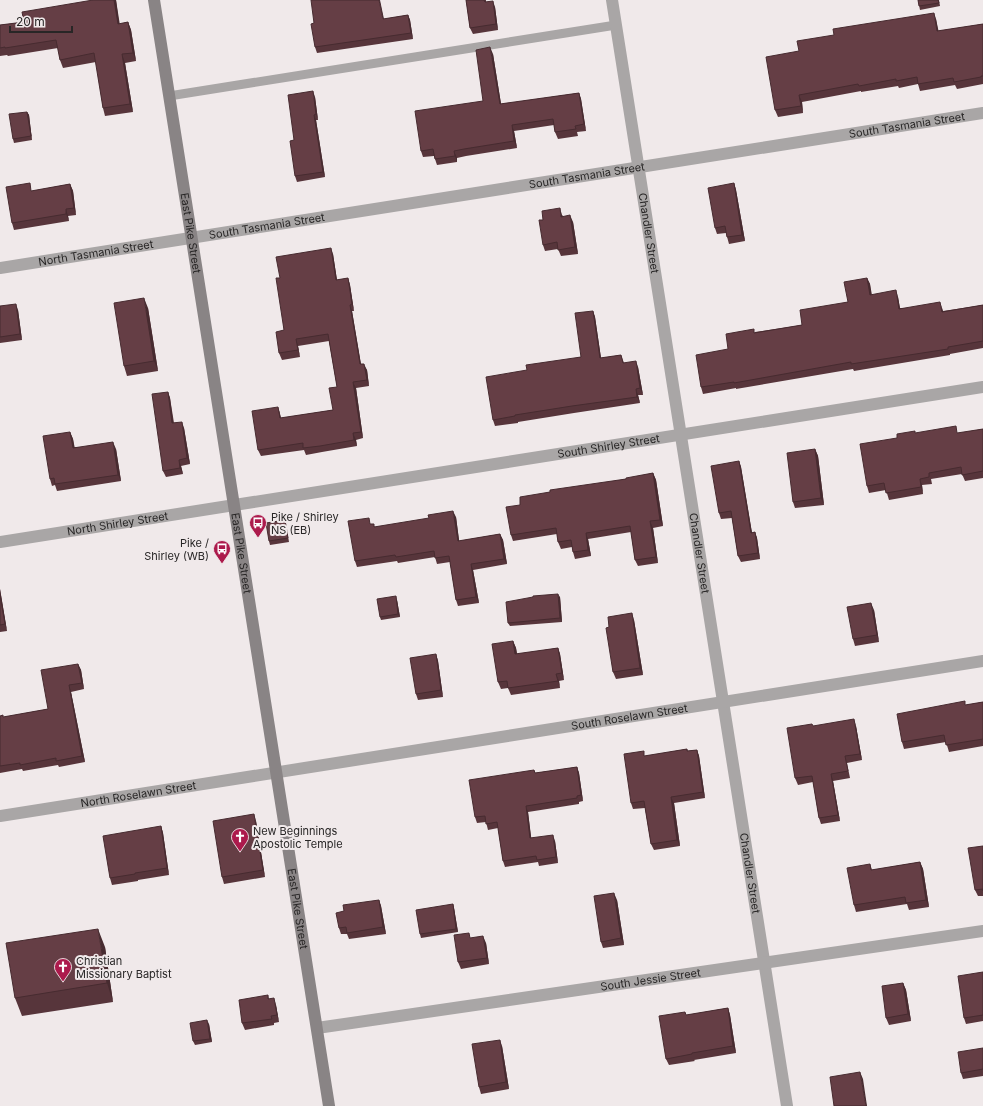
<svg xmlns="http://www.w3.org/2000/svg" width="983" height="1106" viewBox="0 0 983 1106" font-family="Inter,sans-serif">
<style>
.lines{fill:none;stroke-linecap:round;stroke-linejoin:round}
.lane{stroke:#a9a6a6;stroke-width:9}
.street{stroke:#a9a6a6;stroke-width:12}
.secondary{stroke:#898485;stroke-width:12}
.wall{fill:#57353b}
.shaded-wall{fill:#472b30}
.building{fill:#653e45;stroke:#472b30}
.labels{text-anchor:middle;stroke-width:4;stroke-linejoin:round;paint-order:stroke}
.street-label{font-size:11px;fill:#282626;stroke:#f0e9ea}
.poi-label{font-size:11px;fill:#282626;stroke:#f0e9ea;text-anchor:start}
</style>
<rect width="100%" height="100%" fill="#f0e9ea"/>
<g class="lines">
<path class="lane" d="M 169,96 L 616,25"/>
<g class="street">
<path id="s1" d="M 612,0 L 787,1106"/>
<path id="s2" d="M 0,268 L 983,113"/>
<path id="s3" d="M 0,542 L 983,387"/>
<path id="s4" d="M 0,816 L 983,661"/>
<path id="s5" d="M 317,1028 L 983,931"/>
</g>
<path class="secondary" id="s6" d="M 154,0 L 329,1106"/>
</g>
<path class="wall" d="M 93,0 L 116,0 L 119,24 L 128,22 L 131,30 L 136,61 L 125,63 L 133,112 L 105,116 L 103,108 L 96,62 L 63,68 L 60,60 L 58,48 L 8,56 L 7,55 L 0,56 L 0,25 L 24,22 Z
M 466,0 L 486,0 L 486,2 L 495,7 L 498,30 L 473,34 L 470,28 Z
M 918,0 L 939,0 L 940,6 L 920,10 Z
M 408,15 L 410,20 L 413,39 L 317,53 L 315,47 L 314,23 L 384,19 Z
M 936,19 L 938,31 L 983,24 L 983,84 L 957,89 L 955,85 L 920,91 L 918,84 L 899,88 L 898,86 L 861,92 L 861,91 L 802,102 L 803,113 L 778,117 L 775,110 L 799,51 Z
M 493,54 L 501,104 L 579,93 L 581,99 L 586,131 L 577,132 L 578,136 L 558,139 L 555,132 L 554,125 L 514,131 L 517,148 L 466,156 L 457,158 L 457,162 L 437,165 L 434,156 L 423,157 L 421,151 L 483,101 Z
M 315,97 L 318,120 L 316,120 L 325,177 L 297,182 L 295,176 L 294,140 Z
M 27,112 L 29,115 L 32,140 L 14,143 L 13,139 Z
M 734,183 L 736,190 L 745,241 L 729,244 L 726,233 L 717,234 L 715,228 Z
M 70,184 L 73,191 L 76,215 L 68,216 L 69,221 L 14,230 L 12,223 L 32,191 Z
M 562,215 L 563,216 L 573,222 L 578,254 L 561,256 L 558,249 L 545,251 L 543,245 L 543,220 Z
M 333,254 L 337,280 L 348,278 L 350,285 L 354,311 L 352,311 L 361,364 L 367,370 L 369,386 L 356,388 L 363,438 L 356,440 L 357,446 L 322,452 L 306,455 L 304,450 L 261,456 L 258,450 L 278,407 L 280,414 L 281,418 L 333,410 L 337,387 L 329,341 L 298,346 L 300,357 L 282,360 L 279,353 L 284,330 L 280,278 Z
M 867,278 L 870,284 L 871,295 L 898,297 L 900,308 L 942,308 L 943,311 L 983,305 L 983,348 L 950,354 L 950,355 L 854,371 L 853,369 L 736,389 L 736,388 L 703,394 L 701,387 L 755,332 L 802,325 L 848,302 Z
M 0,306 L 18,310 L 22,340 L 0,343 Z
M 148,308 L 158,371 L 127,376 L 124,366 Z
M 593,311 L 595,317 L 601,358 L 621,355 L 624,363 L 638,367 L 643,395 L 638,395 L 640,403 L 574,413 L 518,422 L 518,423 L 495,426 L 493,420 L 527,370 L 581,357 Z
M 168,392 L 170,398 L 174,423 L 184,428 L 190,464 L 181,466 L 183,474 L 166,477 L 163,471 Z
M 983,429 L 983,478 L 965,481 L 962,474 L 931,479 L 932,484 L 922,485 L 923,494 L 889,500 L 886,490 L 869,493 L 867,486 L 897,438 L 916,433 L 959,433 Z
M 70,432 L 73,439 L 74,447 L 116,449 L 121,481 L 57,491 L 55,485 L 52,486 L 50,479 Z
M 815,449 L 818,456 L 824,505 L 795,508 L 793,502 Z
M 739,461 L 741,467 L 752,533 L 755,532 L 757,538 L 760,559 L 741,562 L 738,556 L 732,518 L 721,519 L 719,513 Z
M 653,473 L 656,480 L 663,526 L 653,528 L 658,563 L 638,566 L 635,560 L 631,532 L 588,539 L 591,556 L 575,559 L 573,552 L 572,547 L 561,549 L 558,542 L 557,534 L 513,541 L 511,535 L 520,505 L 550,492 L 626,479 Z
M 456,517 L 459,541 L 500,534 L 503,540 L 507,564 L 473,570 L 479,603 L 458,606 L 456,600 L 450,562 L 437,564 L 435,557 L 398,563 L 397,561 L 357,567 L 355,561 L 372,524 L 375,527 Z
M 286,524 L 289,542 L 270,545 L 269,541 Z
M 0,589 L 7,631 L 0,632 Z
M 533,597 L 560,597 L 562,622 L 510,626 L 508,623 Z
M 397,600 L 400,617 L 381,620 L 380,617 Z
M 874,610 L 879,642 L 855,646 L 853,639 Z
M 634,620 L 643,675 L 616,679 L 613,672 L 609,627 Z
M 513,641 L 516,648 L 517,654 L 558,648 L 560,654 L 564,680 L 559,681 L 560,688 L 511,695 L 508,688 L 501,689 L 498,682 Z
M 436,654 L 438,661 L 443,697 L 418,700 L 416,694 Z
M 78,664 L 81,670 L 84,689 L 71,692 L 85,762 L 59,767 L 58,765 L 23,771 L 22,769 L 0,773 L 0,716 L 4,717 L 48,709 Z
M 983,702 L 983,746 L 949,752 L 946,742 L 904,749 L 902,742 L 966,705 Z
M 813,726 L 856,726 L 862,760 L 847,763 L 850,778 L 833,781 L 840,821 L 821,824 L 819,818 L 813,782 L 798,785 L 795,778 Z
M 687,749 L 688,751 L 697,750 L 699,756 L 705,798 L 674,803 L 680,846 L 654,850 L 651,844 L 645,808 L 633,809 L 631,803 L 646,756 Z
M 577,767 L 579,773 L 583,801 L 579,802 L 579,804 L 528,812 L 531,838 L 555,841 L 558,863 L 539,866 L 538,862 L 505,867 L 503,861 L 498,828 L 488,830 L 486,822 L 477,823 L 475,817 L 534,770 L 535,773 Z
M 256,821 L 265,877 L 224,884 L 222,877 Z
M 161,826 L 163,833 L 169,875 L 138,880 L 138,881 L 112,885 L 110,878 Z
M 983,846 L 983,896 L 978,896 L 975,890 Z
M 920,862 L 923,869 L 929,907 L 909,910 L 907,904 L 856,912 L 854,905 L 870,864 L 872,870 Z
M 379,900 L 381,906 L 386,934 L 349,939 L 347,934 L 341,934 L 339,928 L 344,911 Z
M 617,900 L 624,945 L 603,948 L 601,942 Z
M 453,904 L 454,908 L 458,932 L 421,938 L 420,934 Z
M 471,938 L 486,943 L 489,964 L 461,969 L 458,962 Z
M 105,947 L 113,1002 L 22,1016 L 15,998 Z
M 983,972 L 983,1021 L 966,1024 L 964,1018 Z
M 903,983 L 906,990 L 911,1021 L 889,1025 L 886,1018 Z
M 268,995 L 269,999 L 276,1005 L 279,1022 L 274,1023 L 274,1025 L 245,1030 L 242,1023 Z
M 728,1008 L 730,1015 L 736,1053 L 694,1060 L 695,1061 L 669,1065 L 666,1059 L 687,1015 Z
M 209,1024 L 212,1042 L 195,1045 L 193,1041 Z
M 502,1046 L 509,1089 L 481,1094 L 479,1087 Z
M 983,1048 L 983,1076 L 963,1079 L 961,1073 Z"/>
<path class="shaded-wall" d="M 114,0 L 116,0 L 121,32 L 118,24 Z
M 379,0 L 380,0 L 385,24 L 383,19 Z
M 493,1 L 495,7 L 498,30 L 496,24 Z
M 934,13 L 936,19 L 940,38 L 937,31 Z
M 408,15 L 410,20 L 413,39 L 411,33 Z
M 128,22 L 131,30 L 136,61 L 133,53 Z
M 490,47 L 493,54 L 502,110 L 500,104 Z
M 122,54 L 125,63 L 133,112 L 130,104 Z
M 313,91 L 315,97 L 318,120 L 316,114 Z
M 579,93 L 581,99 L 586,131 L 584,124 Z
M 799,95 L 802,102 L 803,113 L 801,106 Z
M 27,112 L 29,115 L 32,140 L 31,136 Z
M 314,115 L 316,120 L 325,177 L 323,172 Z
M 512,125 L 514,131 L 517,148 L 514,141 Z
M 454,151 L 457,158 L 457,162 L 455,156 Z
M 734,183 L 736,190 L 745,241 L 742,235 Z
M 70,184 L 73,191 L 76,215 L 74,208 Z
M 560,208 L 562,215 L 563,223 L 561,217 Z
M 66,209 L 68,216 L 69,221 L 66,214 Z
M 570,215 L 573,222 L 578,254 L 575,247 Z
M 331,248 L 333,254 L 338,287 L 336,280 Z
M 348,278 L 350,285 L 354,311 L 352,304 Z
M 867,278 L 870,284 L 873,301 L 870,295 Z
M 896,290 L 898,297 L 901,315 L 899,309 Z
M 144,298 L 148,308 L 158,371 L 154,361 Z
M 940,302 L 942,308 L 944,318 L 942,312 Z
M 16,304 L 18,310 L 22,340 L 20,334 Z
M 350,305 L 352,311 L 362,371 L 360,364 Z
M 593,311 L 595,317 L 602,365 L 600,358 Z
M 296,339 L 298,346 L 300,357 L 298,350 Z
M 636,361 L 638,367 L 643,395 L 640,388 Z
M 364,364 L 367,370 L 369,386 L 367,380 Z
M 353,382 L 356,388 L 363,438 L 361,432 Z
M 636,389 L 638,395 L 640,403 L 637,397 Z
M 168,392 L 170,398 L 174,429 L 172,423 Z
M 278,407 L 280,414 L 282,425 L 280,418 Z
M 182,422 L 184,428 L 190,464 L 187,458 Z
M 70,432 L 73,439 L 76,454 L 73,448 Z
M 353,433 L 356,440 L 357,446 L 354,440 Z
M 113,442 L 116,449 L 121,481 L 118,475 Z
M 815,449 L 818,456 L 824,505 L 821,498 Z
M 179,460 L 181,466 L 183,474 L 180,468 Z
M 739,461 L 741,467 L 753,539 L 751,533 Z
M 653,473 L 656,480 L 663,526 L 660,520 Z
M 920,479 L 922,485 L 923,494 L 921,487 Z
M 453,511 L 456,517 L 460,547 L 458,541 Z
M 650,521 L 653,528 L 658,563 L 656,557 Z
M 755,532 L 757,538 L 760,559 L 758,553 Z
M 586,533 L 588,539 L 591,556 L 588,550 Z
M 500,534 L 503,540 L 507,564 L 504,559 Z
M 471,564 L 473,570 L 479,603 L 476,597 Z
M 0,589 L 7,631 L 5,624 L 0,595 Z
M 558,594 L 560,597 L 562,622 L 560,618 Z
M 396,596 L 397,600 L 400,617 L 398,614 Z
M 871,603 L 874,610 L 879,642 L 877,635 Z
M 632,613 L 634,620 L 643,675 L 640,668 Z
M 513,641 L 516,648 L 518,661 L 515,654 Z
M 558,648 L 560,654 L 564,680 L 562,673 Z
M 436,654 L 438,661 L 443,697 L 441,690 Z
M 78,664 L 81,670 L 84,689 L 82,683 Z
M 556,674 L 559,681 L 560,688 Z
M 69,685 L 71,692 L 85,762 L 82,756 Z
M 854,719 L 856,726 L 862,760 L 860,754 Z
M 697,750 L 699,756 L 705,798 L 703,792 Z
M 577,767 L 579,773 L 583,801 L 581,795 Z
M 831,774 L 833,781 L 840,821 L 838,815 Z
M 671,797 L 674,803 L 680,846 L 677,840 Z
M 526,806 L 528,812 L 532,844 L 530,838 Z
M 254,814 L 256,821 L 265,877 L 263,870 Z
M 161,826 L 163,833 L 169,875 L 167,868 Z
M 553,835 L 555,841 L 558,863 L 556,857 Z
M 920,862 L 923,869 L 929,907 L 926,900 Z
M 614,893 L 617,900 L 624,945 L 621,938 Z
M 379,900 L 381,906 L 386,934 L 383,927 Z
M 453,904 L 454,908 L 458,932 L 456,929 Z
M 98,929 L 105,947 L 113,1002 L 107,983 Z
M 483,936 L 486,943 L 489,964 L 487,958 Z
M 903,983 L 906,990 L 911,1021 L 908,1014 Z
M 274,998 L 276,1005 L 279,1022 L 277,1015 Z
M 728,1008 L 730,1015 L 736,1053 L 733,1046 Z
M 207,1020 L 209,1024 L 212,1042 L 210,1039 Z
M 500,1040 L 502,1046 L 509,1089 L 506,1082 Z
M 860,1072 L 863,1079 L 867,1106 L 866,1106 Z"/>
<path class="building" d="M 93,0 L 114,0 L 118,24 L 128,22 L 133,53 L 122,54 L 130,104 L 103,108 L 94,53 L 60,60 L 56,40 L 5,48 L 5,47 L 0,48 L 0,25 L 24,22 L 22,12 Z
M 311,0 L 379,0 L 383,19 L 408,15 L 411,33 L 315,47 L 311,24 L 314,23 Z
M 466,0 L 484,0 L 485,2 L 493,1 L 496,24 L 470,28 Z
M 918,0 L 938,0 L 939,3 L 919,6 Z
M 934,13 L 937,31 L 983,24 L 983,76 L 981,76 L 981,77 L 954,82 L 953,78 L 918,84 L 917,77 L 896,81 L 896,79 L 859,86 L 858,84 L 799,95 L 801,106 L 775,110 L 766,57 L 799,51 L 797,41 L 834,35 L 833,29 Z
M 490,47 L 500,104 L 579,93 L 584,124 L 575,126 L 576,129 L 555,132 L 553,119 L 512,125 L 514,141 L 464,149 L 454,151 L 455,156 L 435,159 L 433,149 L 421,151 L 415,111 L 483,101 L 476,50 Z
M 313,91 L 316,114 L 314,115 L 323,172 L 295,176 L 290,141 L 294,140 L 288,95 Z
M 27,112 L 31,136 L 13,139 L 9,114 Z
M 30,183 L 31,191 L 70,184 L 74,208 L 66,209 L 66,214 L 12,223 L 6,187 Z
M 734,183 L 742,235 L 727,237 L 725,226 L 715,228 L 708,188 Z
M 560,208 L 561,217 L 570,215 L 575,247 L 558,250 L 557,242 L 543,245 L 539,220 L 543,220 L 542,211 Z
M 331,248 L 336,280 L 348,278 L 352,304 L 350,305 L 360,364 L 364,364 L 367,380 L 353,382 L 361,432 L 353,433 L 354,440 L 320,446 L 303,448 L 303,443 L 258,450 L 252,411 L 278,407 L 280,418 L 333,410 L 329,388 L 337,387 L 328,334 L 296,339 L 298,350 L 279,353 L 276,332 L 284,330 L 276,278 L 280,278 L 276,257 Z
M 867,278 L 870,295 L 896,290 L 899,309 L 940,302 L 942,312 L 983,305 L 983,341 L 948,347 L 948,349 L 851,364 L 851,362 L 734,383 L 734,382 L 701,387 L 696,355 L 728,349 L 726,334 L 754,329 L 754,333 L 802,325 L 800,310 L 848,302 L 844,282 Z
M 144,298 L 154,361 L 124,366 L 114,303 Z
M 16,304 L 20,334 L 0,337 L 0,306 Z
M 593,311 L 600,358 L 621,355 L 623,363 L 636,361 L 640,388 L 636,389 L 637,397 L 572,406 L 515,415 L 515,416 L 493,420 L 486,377 L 527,370 L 526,365 L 581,357 L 575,313 Z
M 168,392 L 172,423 L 182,422 L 187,458 L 179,460 L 180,468 L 163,471 L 152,394 Z
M 956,426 L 957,433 L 983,429 L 983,471 L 962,475 L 961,467 L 929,473 L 929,477 L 920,479 L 921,487 L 886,493 L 884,483 L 867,486 L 860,444 L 897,438 L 897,434 L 915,431 L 915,433 Z
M 70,432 L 73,448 L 113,442 L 118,475 L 55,484 L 54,478 L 50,479 L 43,436 Z
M 815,449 L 821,498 L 793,502 L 787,453 Z
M 739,461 L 751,533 L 755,532 L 758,553 L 738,556 L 731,511 L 719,513 L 711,466 Z
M 653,473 L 660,520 L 650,521 L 656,557 L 635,560 L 630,526 L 586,533 L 588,550 L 573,552 L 571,540 L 558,542 L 556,528 L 511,535 L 506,507 L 520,505 L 520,497 L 550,492 L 550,490 L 626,479 L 626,478 Z
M 453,511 L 458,541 L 500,534 L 504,559 L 471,564 L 476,597 L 456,600 L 449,556 L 435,558 L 434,551 L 396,557 L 395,555 L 355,561 L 348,521 L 369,518 L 370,524 L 374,524 L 374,527 L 429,518 L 428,515 Z
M 285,520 L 288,538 L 269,541 L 266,523 Z
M 558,594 L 560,618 L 508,623 L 506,602 L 533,597 L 533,596 Z
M 0,595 L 5,624 L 0,625 Z
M 396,596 L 398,614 L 380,617 L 377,599 Z
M 871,603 L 877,635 L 853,639 L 847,607 Z
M 632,613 L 640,668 L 613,672 L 606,628 L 609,627 L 608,617 Z
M 513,641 L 515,654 L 558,648 L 562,673 L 556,674 L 558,681 L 508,688 L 507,681 L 498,682 L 492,644 Z
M 436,654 L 441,690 L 416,694 L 410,658 Z
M 78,664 L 82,683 L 69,685 L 82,756 L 56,761 L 56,758 L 20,765 L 20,763 L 0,766 L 0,716 L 3,715 L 3,717 L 48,709 L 41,670 Z
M 965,701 L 965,705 L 983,702 L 983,739 L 946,745 L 944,735 L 902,742 L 897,714 Z
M 854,719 L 860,754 L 845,756 L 848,771 L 831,774 L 838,815 L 819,818 L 812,776 L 795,778 L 787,728 L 812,724 L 813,726 Z
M 687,749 L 687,751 L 697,750 L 703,792 L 671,797 L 677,840 L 651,844 L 644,801 L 631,803 L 624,754 L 644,751 L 644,756 Z
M 577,767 L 581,795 L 577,796 L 577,798 L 526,806 L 530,838 L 553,835 L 556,857 L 537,860 L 536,856 L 503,861 L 497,822 L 486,824 L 485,816 L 475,817 L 469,780 L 534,770 L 535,773 Z
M 254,814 L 263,870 L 222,877 L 213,821 Z
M 161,826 L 167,868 L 135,873 L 135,874 L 110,878 L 103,836 Z
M 983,846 L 983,891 L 983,889 L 975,890 L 968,848 Z
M 920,862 L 926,900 L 906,903 L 905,897 L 854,905 L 847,868 L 870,864 L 871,870 Z
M 614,893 L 621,938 L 601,942 L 594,896 Z
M 379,900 L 383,927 L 347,933 L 346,927 L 339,928 L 336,913 L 344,911 L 343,905 Z
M 453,904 L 456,929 L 420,934 L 416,910 Z
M 98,929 L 107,983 L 15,998 L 6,943 Z
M 469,933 L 470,938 L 483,936 L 487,958 L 458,962 L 454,935 Z
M 983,972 L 983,1015 L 964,1018 L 958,976 Z
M 903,983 L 908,1014 L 886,1018 L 882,986 Z
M 268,995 L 268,999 L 274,998 L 277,1015 L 271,1016 L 272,1019 L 242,1023 L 239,1000 Z
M 728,1008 L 733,1046 L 692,1053 L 692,1054 L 666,1059 L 659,1016 L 685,1012 L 686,1015 Z
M 207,1020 L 210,1039 L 193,1041 L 190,1023 Z
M 500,1040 L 506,1082 L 479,1087 L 472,1044 Z
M 983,1048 L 983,1069 L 961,1073 L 958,1052 Z
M 860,1072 L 866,1106 L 834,1106 L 830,1077 Z"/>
<defs>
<symbol id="bus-pin" viewBox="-11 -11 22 30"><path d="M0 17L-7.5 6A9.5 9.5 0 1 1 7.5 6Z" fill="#ac1a4c" stroke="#f0e9ea"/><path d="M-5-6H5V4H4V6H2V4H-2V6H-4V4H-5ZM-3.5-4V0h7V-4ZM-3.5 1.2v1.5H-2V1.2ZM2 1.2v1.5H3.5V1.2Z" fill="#fff"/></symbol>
<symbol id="church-pin" viewBox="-11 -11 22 30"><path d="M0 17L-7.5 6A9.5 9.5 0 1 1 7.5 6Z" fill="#ac1a4c" stroke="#f0e9ea"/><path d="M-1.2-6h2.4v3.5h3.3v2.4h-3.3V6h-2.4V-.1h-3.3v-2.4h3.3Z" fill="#fff"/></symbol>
</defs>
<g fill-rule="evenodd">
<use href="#bus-pin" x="248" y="513" width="20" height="27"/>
<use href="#bus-pin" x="212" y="539" width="20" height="27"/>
<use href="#church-pin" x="230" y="827" width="20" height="27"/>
<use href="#church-pin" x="53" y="957" width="20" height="27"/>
</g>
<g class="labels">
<g class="street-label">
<text dy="4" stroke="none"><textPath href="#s2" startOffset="918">South Tasmania Street</textPath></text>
<text dy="4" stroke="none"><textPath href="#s2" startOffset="594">South Tasmania Street</textPath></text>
<text dy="4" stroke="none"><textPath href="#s2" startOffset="270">South Tasmania Street</textPath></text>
<text dy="4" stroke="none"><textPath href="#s6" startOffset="236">East Pike Street</textPath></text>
<text dy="4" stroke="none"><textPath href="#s1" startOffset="236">Chandler Street</textPath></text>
<text dy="4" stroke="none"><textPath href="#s2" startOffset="97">North Tasmania Street</textPath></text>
<text dy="4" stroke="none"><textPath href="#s3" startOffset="616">South Shirley Street</textPath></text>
<text dy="4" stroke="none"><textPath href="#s3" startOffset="119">North Shirley Street</textPath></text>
<text dy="4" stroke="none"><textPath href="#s6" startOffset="560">East Pike Street</textPath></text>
<text dy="4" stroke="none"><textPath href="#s1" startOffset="560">Chandler Street</textPath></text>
<text dy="4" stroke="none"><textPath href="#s4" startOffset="637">South Roselawn Street</textPath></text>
<text dy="4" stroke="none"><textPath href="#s4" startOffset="140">North Roselawn Street</textPath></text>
<text dy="4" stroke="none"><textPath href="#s1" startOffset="884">Chandler Street</textPath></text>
<text dy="4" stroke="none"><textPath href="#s6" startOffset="920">East Pike Street</textPath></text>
<text dy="4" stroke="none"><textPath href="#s5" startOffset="337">South Jessie Street</textPath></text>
</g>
<g class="poi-label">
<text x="271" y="521">Pike / Shirley<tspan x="271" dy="13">NS (EB)</tspan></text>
<text x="209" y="547" text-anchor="end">Pike /<tspan x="209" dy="13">Shirley (WB)</tspan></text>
<text x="253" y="835">New Beginnings<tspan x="253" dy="13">Apostolic Temple</tspan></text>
<text x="76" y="965">Christian<tspan x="76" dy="13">Missionary Baptist</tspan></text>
</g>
</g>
<path d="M10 26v6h62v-6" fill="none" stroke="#282626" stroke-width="2"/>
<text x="16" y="26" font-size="12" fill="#282626" stroke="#f0e9ea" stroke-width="3" paint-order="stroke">20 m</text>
</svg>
